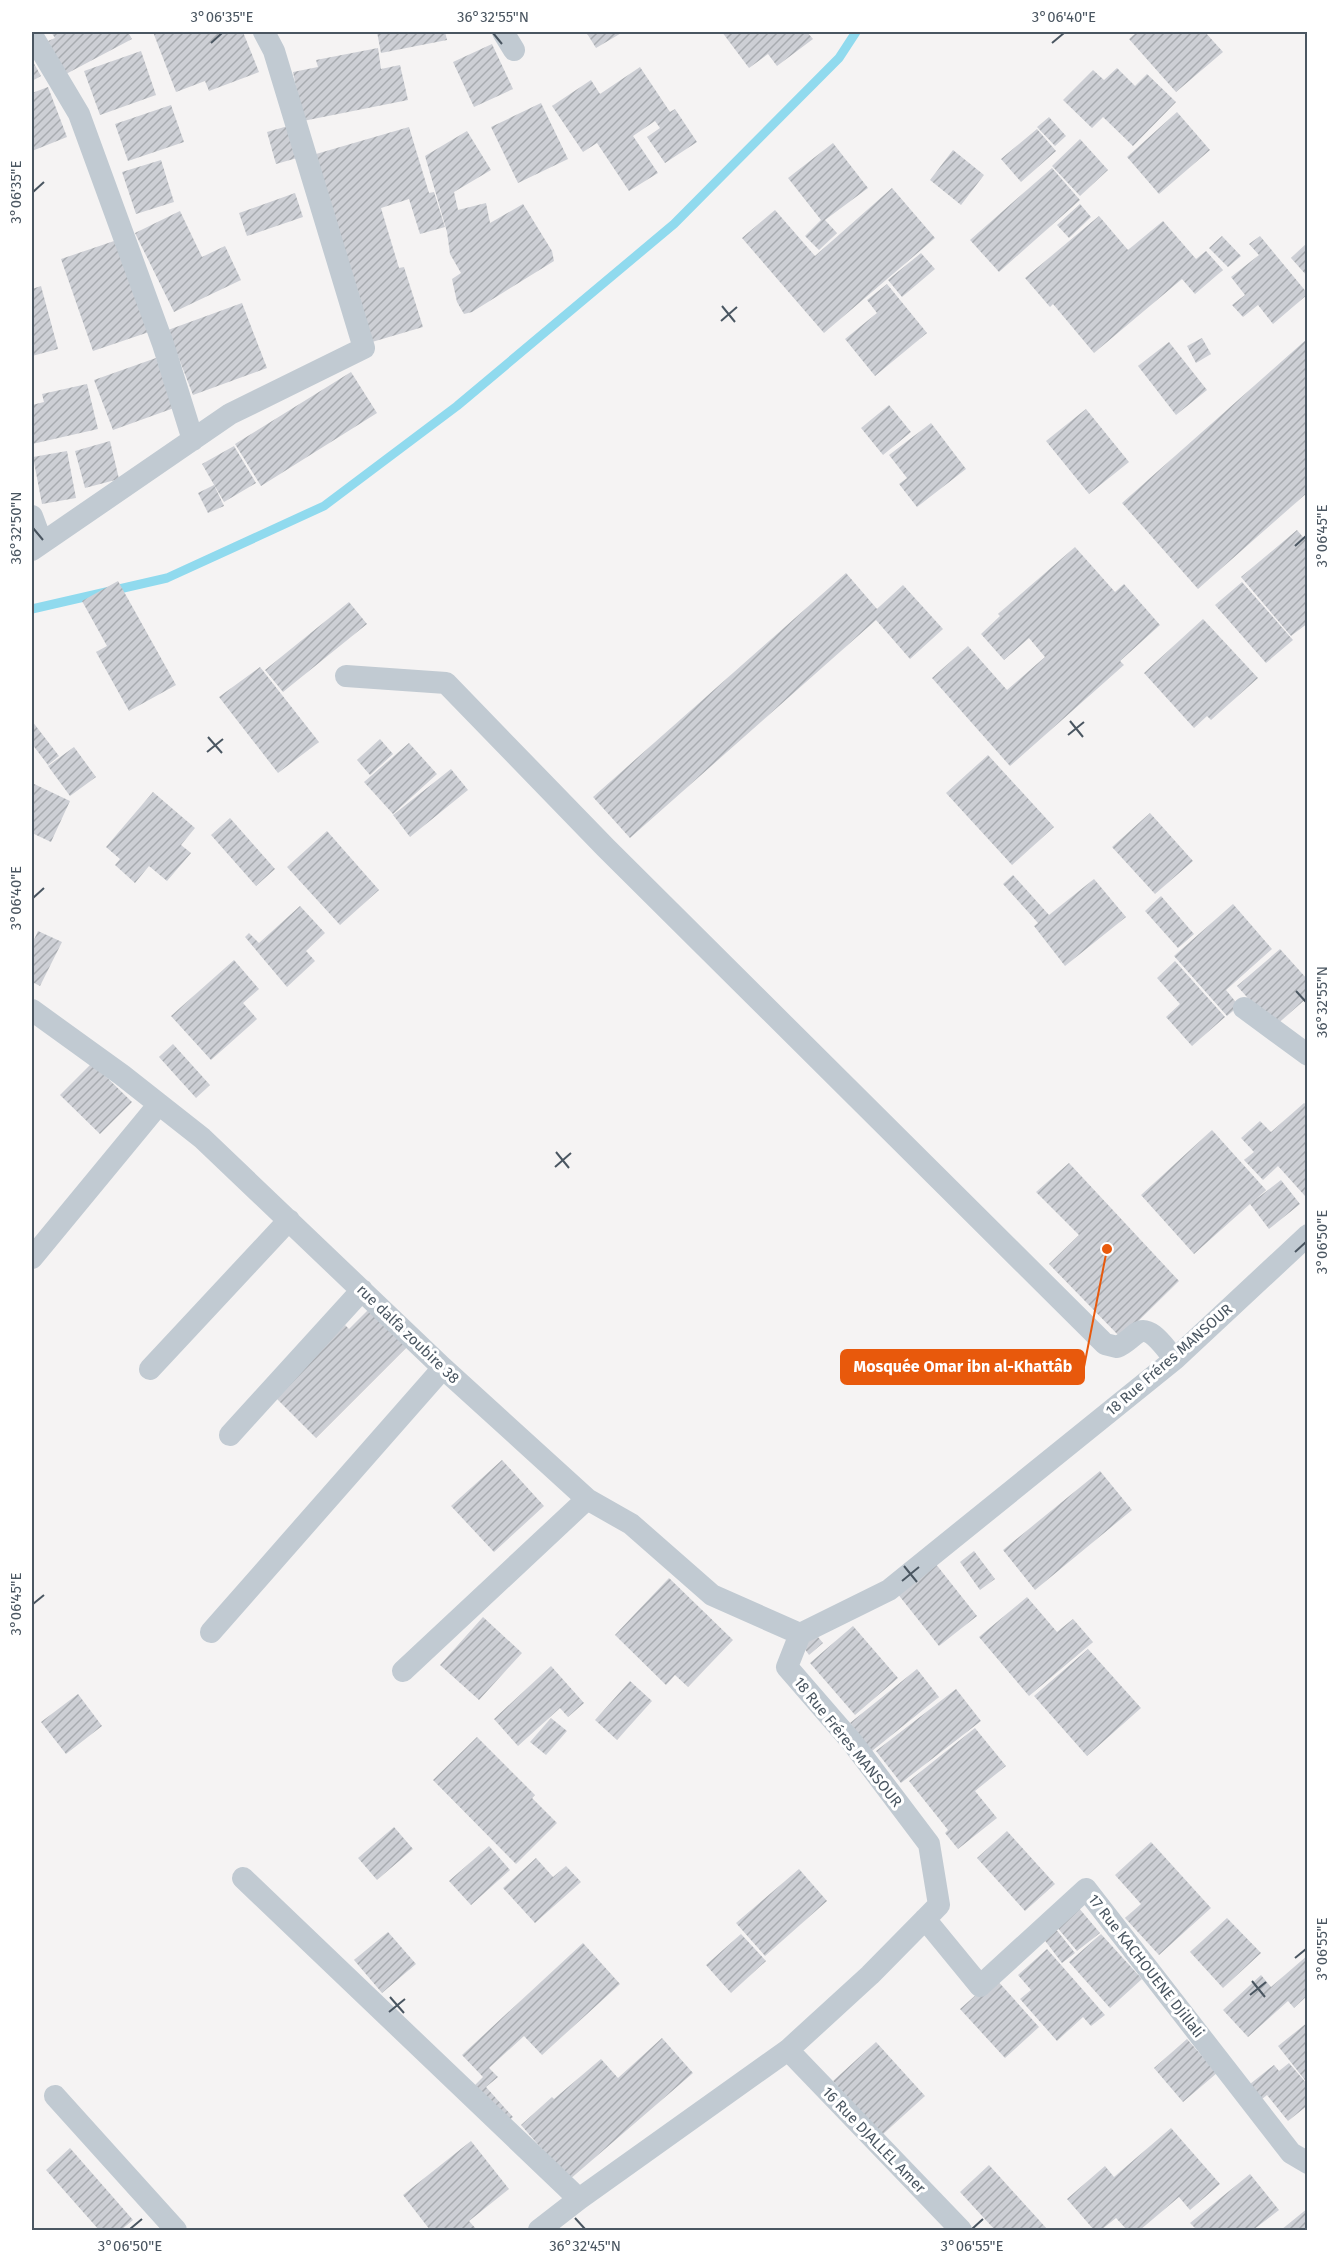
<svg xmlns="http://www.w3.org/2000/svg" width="1339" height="2262" viewBox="0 0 1339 2262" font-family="'Fira Sans',sans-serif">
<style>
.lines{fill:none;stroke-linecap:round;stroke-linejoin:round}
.stream{stroke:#90daee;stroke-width:9}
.building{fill:url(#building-hatch)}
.street{stroke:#c1cad2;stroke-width:22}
.ticks{fill:none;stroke:#4a5661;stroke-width:2}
.labels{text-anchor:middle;stroke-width:6;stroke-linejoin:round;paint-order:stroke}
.street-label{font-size:15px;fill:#4a5661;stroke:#fff}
.leader{fill:none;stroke:#e8590c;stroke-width:2}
.callout-dot{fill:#e8590c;stroke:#fff;stroke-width:2}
.callout{fill:#e8590c;stroke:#e8590c;stroke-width:2}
.callout-label{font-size:16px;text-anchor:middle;font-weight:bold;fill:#fff}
.neatline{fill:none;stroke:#4a5661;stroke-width:2}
.ticks-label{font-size:15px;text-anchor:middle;fill:#4a5661}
</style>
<defs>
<pattern id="building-hatch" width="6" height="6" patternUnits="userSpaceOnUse" patternTransform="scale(1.5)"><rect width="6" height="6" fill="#cdcfd5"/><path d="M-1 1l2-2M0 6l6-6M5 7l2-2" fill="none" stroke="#a8abb0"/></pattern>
</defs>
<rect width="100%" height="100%" fill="#f5f3f3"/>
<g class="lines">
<path class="stream" d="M 32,609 L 167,578 L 324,506 L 457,406 L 674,224 L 839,58 L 856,32"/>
</g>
<path class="building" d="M 51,32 L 128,32 L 132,39 L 66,74 L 48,41 L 55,38 Z
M 153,32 L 243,32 L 259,72 L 209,91 L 205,81 L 176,92 Z
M 377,32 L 445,32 L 447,40 L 381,53 Z
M 586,32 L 623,32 L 596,48 Z
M 722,32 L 807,32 L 813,39 L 777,66 L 768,54 L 749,68 Z
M 1137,32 L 1205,32 L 1223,52 L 1176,92 L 1129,39 Z
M 492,44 L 513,89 L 474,107 L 453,62 Z
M 378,48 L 381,69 L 400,65 L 408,100 L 303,121 L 293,72 L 318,67 L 316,60 Z
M 141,51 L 156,95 L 100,115 L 84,71 Z
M 32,60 L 41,76 L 32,81 Z
M 640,67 L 670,112 L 675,109 L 697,142 L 665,163 L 647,137 L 660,128 L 655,121 L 633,136 L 658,173 L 629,191 L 597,143 L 583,152 L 552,106 L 591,80 L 600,94 Z
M 1117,68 L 1135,86 L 1147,74 L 1176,102 L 1133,146 L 1103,117 L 1092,128 L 1063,100 L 1093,70 L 1104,80 Z
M 48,87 L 67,137 L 32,151 L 32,93 Z
M 541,103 L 568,159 L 518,183 L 491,127 Z
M 171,105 L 184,142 L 128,161 L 115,124 Z
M 1177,112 L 1210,150 L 1159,194 L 1127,157 Z
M 1049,117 L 1066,136 L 1055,146 L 1037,127 Z
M 288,126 L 297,158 L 276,164 L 267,132 Z
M 409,127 L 429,193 L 434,192 L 445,227 L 420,234 L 409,199 L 381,208 L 399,268 L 404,267 L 423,327 L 372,342 L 316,154 Z
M 1037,129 L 1056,151 L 1021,182 L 1001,159 Z
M 467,131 L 491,170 L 454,192 L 458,210 L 486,203 L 490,223 L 523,204 L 552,251 L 554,261 L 472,312 L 464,314 L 457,302 L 452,279 L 461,273 L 450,254 L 447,232 L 425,156 Z
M 1080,139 L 1108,170 L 1080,196 L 1052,166 Z
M 833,143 L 868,188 L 825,220 L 837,233 L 819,250 L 805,236 L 821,220 L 788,178 Z
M 953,150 L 984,175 L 961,205 L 930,180 Z
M 161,160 L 174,202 L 136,214 L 122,172 Z
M 1052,168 L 1080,200 L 999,272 L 970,240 Z
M 892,188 L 935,238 L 824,333 L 742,238 L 775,210 L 815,256 Z
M 295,193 L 303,217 L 247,236 L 239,213 Z
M 1080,204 L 1091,217 L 1069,238 L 1057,225 Z
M 180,211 L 202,257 L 225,246 L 241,280 L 174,312 L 135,233 Z
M 1099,216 L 1128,250 L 1163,221 L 1196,259 L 1206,251 L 1223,270 L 1195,294 L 1182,279 L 1094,353 L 1053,304 L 1050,307 L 1025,278 Z
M 1222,236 L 1241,256 L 1228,267 L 1209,248 Z
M 1260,236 L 1308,294 L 1273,324 L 1258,305 L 1243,317 L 1232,305 L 1245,295 L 1231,277 L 1259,255 L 1249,244 Z
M 120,239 L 152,331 L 93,351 L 61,259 Z
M 1308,242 L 1308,277 L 1291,258 Z
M 921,253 L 935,269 L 902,297 L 888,280 Z
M 887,284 L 927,333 L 875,376 L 845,339 L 877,313 L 867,300 Z
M 41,286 L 58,349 L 32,356 L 32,289 Z
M 242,303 L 267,368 L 193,395 L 168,330 Z
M 1202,338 L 1211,354 L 1196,363 L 1187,346 Z
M 1308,338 L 1308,492 L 1198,589 L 1122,503 Z
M 1169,342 L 1207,390 L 1176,415 L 1138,366 Z
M 156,358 L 174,408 L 113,430 L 94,380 Z
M 351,372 L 377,413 L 261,486 L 235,444 Z
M 87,384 L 98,429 L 32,444 L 32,405 L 44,402 L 42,394 Z
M 889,405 L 911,432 L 883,455 L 861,428 Z
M 1086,409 L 1129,462 L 1089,494 L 1046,441 Z
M 931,423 L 966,469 L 917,507 L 899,484 L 907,478 L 889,455 Z
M 110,441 L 119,479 L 85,488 L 75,451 Z
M 234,446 L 256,483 L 224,502 L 202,464 Z
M 67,451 L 76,498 L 42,504 L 33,457 Z
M 214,485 L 224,506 L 208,513 L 198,493 Z
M 1297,530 L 1308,543 L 1308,623 L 1291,636 L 1241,577 Z
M 1075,547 L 1115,592 L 1124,584 L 1160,625 L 1120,661 L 1124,665 L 1010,766 L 932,678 L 968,646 L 1007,690 L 1045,657 L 1029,638 L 1004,660 L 981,634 L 1000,616 L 998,614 Z
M 846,573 L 877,609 L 903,585 L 943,629 L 910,659 L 876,620 L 630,838 L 593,797 Z
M 118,581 L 176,685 L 129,711 L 96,652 L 107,646 L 82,601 Z
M 1242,582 L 1293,640 L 1266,663 L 1215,605 Z
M 349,602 L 367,624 L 283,692 L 265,670 Z
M 1203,619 L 1258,678 L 1211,720 L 1207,716 L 1194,728 L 1144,673 Z
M 260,667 L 319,742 L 278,773 L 219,697 Z
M 32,721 L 59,756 L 48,765 L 32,744 Z
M 380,739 L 393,754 L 370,775 L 357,760 Z
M 409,743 L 437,774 L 393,814 L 364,782 Z
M 74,747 L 96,777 L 70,796 L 48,766 Z
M 988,755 L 1054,827 L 1012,865 L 946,793 Z
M 451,769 L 468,790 L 410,837 L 393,815 Z
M 32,783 L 70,801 L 51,842 L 32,833 Z
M 153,792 L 195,828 L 181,845 L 191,853 L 167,881 L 149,866 L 135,883 L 115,865 L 120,859 L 106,847 Z
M 1150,813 L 1193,861 L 1155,894 L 1112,847 Z
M 230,818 L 275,869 L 256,886 L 211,835 Z
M 327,831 L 379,890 L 340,925 L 287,867 Z
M 1013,875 L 1049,915 L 1094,879 L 1126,917 L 1065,966 L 1034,926 L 1038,923 L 1003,884 Z
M 1161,896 L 1194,934 L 1178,948 L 1145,911 Z
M 1233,904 L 1272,949 L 1226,990 L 1239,1006 L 1227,1016 L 1174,956 Z
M 300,906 L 325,933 L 306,951 L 315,961 L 287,987 L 245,937 L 249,933 L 259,943 Z
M 38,931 L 62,942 L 40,986 L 32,982 L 32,944 Z
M 1280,949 L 1308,980 L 1308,997 L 1274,1027 L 1237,986 Z
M 234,960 L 259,989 L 243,1003 L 257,1019 L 211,1060 L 171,1016 Z
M 1175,961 L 1225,1017 L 1192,1046 L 1166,1017 L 1180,1004 L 1157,978 Z
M 173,1044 L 210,1085 L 196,1098 L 159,1057 Z
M 92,1063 L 132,1102 L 100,1134 L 60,1095 Z
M 1304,1103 L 1308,1106 L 1308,1194 L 1305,1196 L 1278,1166 L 1263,1180 L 1244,1160 L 1254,1152 L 1241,1138 L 1260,1121 L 1271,1132 Z
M 1212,1130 L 1266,1190 L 1255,1200 L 1281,1180 L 1300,1204 L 1269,1229 L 1250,1204 L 1194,1254 L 1141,1195 Z
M 1069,1163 L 1179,1281 L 1121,1338 L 1049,1264 L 1079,1235 L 1036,1192 Z
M 371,1307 L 409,1345 L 316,1438 L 274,1396 L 345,1325 L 349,1329 Z
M 502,1460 L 544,1506 L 494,1552 L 451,1506 Z
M 1100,1471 L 1132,1510 L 1035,1590 L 1003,1550 Z
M 974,1551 L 995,1579 L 980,1590 L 960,1562 Z
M 935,1563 L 977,1616 L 939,1646 L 897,1593 Z
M 669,1578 L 733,1640 L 688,1687 L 675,1675 L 666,1685 L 615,1635 Z
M 1027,1597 L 1057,1632 L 1073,1619 L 1093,1642 L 1029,1696 L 979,1637 Z
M 483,1617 L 522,1653 L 479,1700 L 440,1665 Z
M 853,1626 L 898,1678 L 855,1715 L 810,1663 Z
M 813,1631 L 823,1643 L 809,1655 L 800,1642 Z
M 1088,1649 L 1141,1708 L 1087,1756 L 1034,1696 Z
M 551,1666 L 584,1703 L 568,1717 L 560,1708 L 518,1746 L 494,1719 Z
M 917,1669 L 939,1697 L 872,1751 L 850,1723 Z
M 630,1681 L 652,1701 L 617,1740 L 595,1720 Z
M 956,1689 L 981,1721 L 901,1783 L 876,1751 Z
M 78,1694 L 102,1726 L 66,1754 L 41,1722 Z
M 551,1718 L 567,1731 L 546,1755 L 530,1742 Z
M 975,1728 L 1006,1766 L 975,1791 L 997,1818 L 958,1849 L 945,1833 L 948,1830 L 909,1781 Z
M 477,1737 L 535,1795 L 532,1798 L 557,1823 L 516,1864 L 433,1780 Z
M 394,1827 L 413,1849 L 377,1880 L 358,1858 Z
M 1007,1831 L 1055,1884 L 1025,1911 L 977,1858 Z
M 1151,1842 L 1211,1908 L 1159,1955 L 1125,1918 L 1141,1904 L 1115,1875 Z
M 489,1846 L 510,1870 L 471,1905 L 449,1881 Z
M 536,1858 L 553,1877 L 566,1866 L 581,1882 L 535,1923 L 503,1888 Z
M 799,1869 L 827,1901 L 765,1956 L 736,1923 Z
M 1078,1907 L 1100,1933 L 1077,1951 L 1055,1925 Z
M 1227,1918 L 1261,1953 L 1223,1988 L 1190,1952 Z
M 1055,1928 L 1075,1953 L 1062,1963 L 1043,1938 Z
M 388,1932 L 416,1964 L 382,1993 L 354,1960 Z
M 741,1934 L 766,1961 L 731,1993 L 706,1965 Z
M 1101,1934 L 1142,1979 L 1110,2008 L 1069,1962 Z
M 583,1943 L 620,1984 L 542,2055 L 524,2036 L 489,2068 L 498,2077 L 486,2087 L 513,2117 L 504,2125 L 471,2089 L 483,2077 L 462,2055 Z
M 1047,1949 L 1105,2015 L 1091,2026 L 1083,2017 L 1057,2041 L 1020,1999 L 1031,1990 L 1018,1975 Z
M 1308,1955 L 1308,1995 L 1294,2008 L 1288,2001 L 1248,2037 L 1223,2010 L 1261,1975 L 1271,1987 Z
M 995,1978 L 1039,2027 L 1005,2058 L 960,2009 Z
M 1308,2022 L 1308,2084 L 1278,2046 Z
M 662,2038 L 693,2073 L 569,2180 L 521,2125 L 552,2097 L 554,2099 L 601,2059 L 618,2078 Z
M 1187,2039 L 1217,2073 L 1183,2102 L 1154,2068 Z
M 876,2042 L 925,2096 L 882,2135 L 833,2081 Z
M 1289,2063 L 1308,2085 L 1308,2105 L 1288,2121 L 1267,2095 L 1257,2103 L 1245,2088 L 1274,2065 L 1279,2071 Z
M 1171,2128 L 1220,2184 L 1190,2210 L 1179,2197 L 1140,2230 L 1127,2230 L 1116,2218 L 1101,2230 L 1094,2230 L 1067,2199 L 1105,2166 L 1114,2177 Z
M 471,2141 L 509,2189 L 469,2221 L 477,2230 L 430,2230 L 403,2195 Z
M 70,2148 L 133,2220 L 121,2230 L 99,2230 L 46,2170 Z
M 989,2165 L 1048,2230 L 995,2230 L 960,2192 Z
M 1250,2174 L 1279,2210 L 1253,2230 L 1197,2230 L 1190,2223 Z
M 1308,2208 L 1308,2230 L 1281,2230 Z"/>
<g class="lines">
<path class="street" d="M 503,32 L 514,50
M 32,35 L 79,114 L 163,344 L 193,440
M 32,516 L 42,543
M 32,550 L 230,414 L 364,348 L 274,51 L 264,32
M 346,676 L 446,683 L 606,848 L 1105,1344 L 1117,1347 C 1125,1344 1130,1338 1137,1333 C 1151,1324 1166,1350 1175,1359
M 1244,1008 L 1308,1055
M 32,1010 L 122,1075 L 202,1138 L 443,1368 L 587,1499 L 631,1524 L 712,1595 L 800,1634
M 32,1258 L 159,1104
M 150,1369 L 289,1220
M 230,1435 L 362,1290
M 211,1632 L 443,1368
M 403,1671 L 587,1499
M 243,1878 L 579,2199
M 925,1919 L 980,1986 L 1086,1889 L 1291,2153 L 1308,2163
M 788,2050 L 961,2230
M 55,2096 L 176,2230
M 539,2230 L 579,2199 L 788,2050 L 870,1975 L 939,1905 L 929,1844 L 852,1742 L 787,1667 L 800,1634 L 889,1590 L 1175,1359 L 1308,1235"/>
</g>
<path class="ticks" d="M 493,33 L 502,44M 211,43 L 222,33M 1052,43 L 1064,33M 33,192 L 44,182M 722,306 L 735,322M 721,321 L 737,307M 33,528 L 43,540M 1295,546 L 1306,536M 1070,721 L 1083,737M 1068,735 L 1084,722M 208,737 L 222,753M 207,752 L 223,739M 33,898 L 44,888M 1296,991 L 1306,1002M 556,1152 L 569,1168M 555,1167 L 571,1153M 1295,1252 L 1306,1242M 904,1566 L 917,1582M 902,1581 L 919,1567M 33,1604 L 44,1595M 1295,1958 L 1306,1949M 1252,1981 L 1265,1997M 1250,1995 L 1266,1982M 390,1997 L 404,2013M 389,2012 L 405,1999M 575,2218 L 585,2229M 130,2229 L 142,2219M 972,2229 L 983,2219"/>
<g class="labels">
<g class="street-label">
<text transform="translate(408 1334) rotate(44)" y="5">rue dalfa zoubire 38</text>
<text transform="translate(1169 1360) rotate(-41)" y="5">18 Rue Fréres MANSOUR</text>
<text transform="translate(848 1742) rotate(51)" y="5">18 Rue Fréres MANSOUR</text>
<text transform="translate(1146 1966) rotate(52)" y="5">17 Rue KACHOUENE DJillali</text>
<text transform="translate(874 2140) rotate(46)" y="5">16 Rue DJALLEL Amer</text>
</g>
</g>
<path class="leader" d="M1107 1249L1084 1367"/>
<circle class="callout-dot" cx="1107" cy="1249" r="6"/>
<rect class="callout" x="841" y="1350" width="243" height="34" rx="6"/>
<g class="callout-label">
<text x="963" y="1372">Mosquée Omar ibn al-Khattâb</text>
</g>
<rect width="1339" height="2262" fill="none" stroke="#ffffff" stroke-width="66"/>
<rect x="33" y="33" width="1273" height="2196" class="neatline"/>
<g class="ticks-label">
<text x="222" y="22">3°06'35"E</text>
<text x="493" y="22">36°32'55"N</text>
<text x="1064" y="22">3°06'40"E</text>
<text transform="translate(16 192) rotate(-90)" y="5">3°06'35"E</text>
<text transform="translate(16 528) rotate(-90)" y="5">36°32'50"N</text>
<text transform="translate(1322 536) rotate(-90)" y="5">3°06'45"E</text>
<text transform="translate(16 898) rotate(-90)" y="5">3°06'40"E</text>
<text transform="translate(1322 1002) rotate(-90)" y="5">36°32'55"N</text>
<text transform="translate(1322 1242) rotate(-90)" y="5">3°06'50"E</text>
<text transform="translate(16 1604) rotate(-90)" y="5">3°06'45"E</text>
<text transform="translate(1322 1949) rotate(-90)" y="5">3°06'55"E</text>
<text x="130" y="2251">3°06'50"E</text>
<text x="585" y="2251">36°32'45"N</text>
<text x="972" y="2251">3°06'55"E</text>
</g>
</svg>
